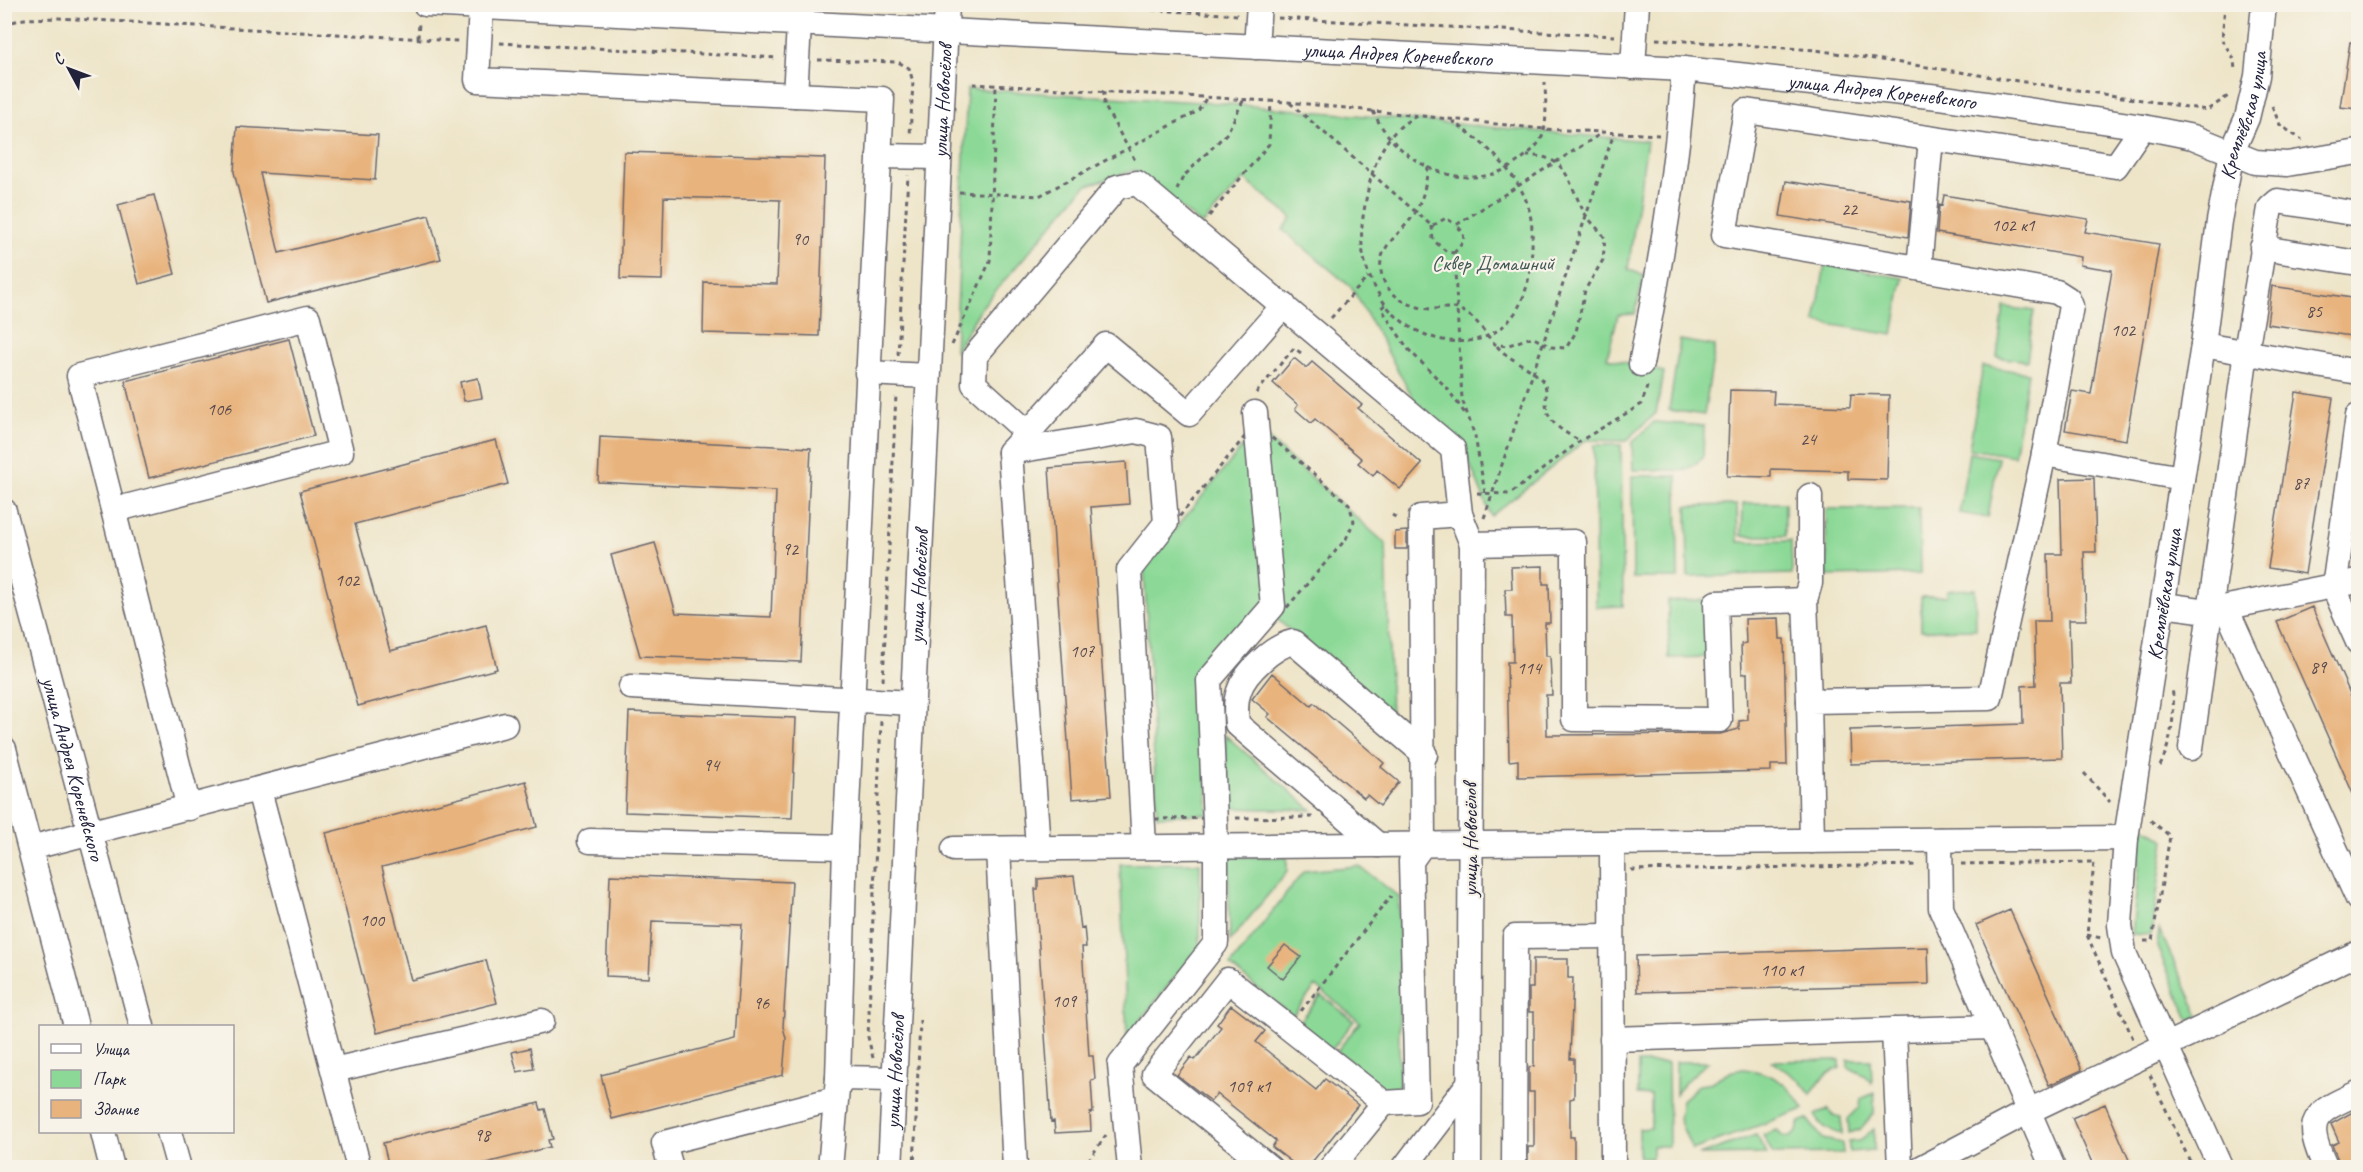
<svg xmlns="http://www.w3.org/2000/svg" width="2363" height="1172" viewBox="0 0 2363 1172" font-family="Caveat,sans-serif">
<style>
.green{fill:#8cd997;stroke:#577e69;stroke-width:1.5}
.building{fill:#e8b37d}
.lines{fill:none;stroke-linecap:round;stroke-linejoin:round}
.minor-casing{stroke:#69666d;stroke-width:27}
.path{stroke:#69666d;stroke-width:3;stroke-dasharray:4.5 4.5;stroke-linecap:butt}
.minor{stroke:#fff;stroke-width:24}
.labels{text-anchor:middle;stroke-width:4.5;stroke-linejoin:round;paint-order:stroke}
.number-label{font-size:18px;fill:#54464c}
.street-label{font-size:21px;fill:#22223b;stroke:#f7f3e8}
.park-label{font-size:21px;fill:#425957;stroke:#f7f3e8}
</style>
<rect width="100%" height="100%" fill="#f7f3e8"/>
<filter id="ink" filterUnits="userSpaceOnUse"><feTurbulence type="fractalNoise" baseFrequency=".0167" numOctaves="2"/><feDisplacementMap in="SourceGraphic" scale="12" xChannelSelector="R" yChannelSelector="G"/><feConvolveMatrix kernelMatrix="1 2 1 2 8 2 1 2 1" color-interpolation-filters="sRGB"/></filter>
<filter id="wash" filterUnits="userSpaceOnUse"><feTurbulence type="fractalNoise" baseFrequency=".008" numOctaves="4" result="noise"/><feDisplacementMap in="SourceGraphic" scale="24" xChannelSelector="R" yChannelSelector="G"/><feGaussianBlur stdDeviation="1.35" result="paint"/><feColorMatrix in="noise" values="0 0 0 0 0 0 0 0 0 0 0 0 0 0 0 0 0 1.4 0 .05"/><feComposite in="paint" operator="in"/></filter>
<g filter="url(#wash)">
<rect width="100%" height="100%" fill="#eee5c9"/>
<path class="green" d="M 967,89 L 1218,103 L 1647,141 L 1628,269 L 1644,276 L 1635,314 L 1618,315 L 1607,358 L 1664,372 L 1656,413 L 1626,441 L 1586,440 L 1491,516 L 1464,449 L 1421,412 L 1352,288 L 1283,230 L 1292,218 L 1244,179 L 1202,225 L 1135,170 L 1085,186 L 981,308 L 955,352 Z
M 1825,264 L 1903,278 L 1893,335 L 1815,322 Z
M 2004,307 L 2034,311 L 2027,361 L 1997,357 Z
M 1680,340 L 1715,346 L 1704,415 L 1669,410 Z
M 1983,366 L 2028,373 L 2014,456 L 1969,449 Z
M 1654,422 L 1704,426 L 1703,458 L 1686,470 L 1633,470 L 1632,443 Z
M 1267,438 L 1386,544 L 1391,717 L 1265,609 L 1205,680 L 1208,814 L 1157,816 L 1144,567 L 1249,439 Z
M 1594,445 L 1621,445 L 1623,606 L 1596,607 Z
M 1969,453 L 1998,458 L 1988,518 L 1959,513 Z
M 1632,476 L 1677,476 L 1678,578 L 1633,578 Z
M 1743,503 L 1785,503 L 1785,536 L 1742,536 Z
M 1737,505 L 1738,542 L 1791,541 L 1792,574 L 1688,577 L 1687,506 Z
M 1919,508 L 1920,574 L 1827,576 L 1826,509 Z
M 1975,589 L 1976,629 L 1921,630 L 1921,597 L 1947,596 L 1947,590 Z
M 1712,600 L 1713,657 L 1669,658 L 1668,601 Z
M 1225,735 L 1312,810 L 1228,808 Z
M 2143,826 L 2165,840 L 2151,935 L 2132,934 Z
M 1228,857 L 1287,857 L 1287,872 L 1230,941 Z
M 1200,863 L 1200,946 L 1127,1037 L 1120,864 Z
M 1359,866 L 1399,897 L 1399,1092 L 1388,1092 L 1337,1051 L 1360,1022 L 1316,986 L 1292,1016 L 1230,966 L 1304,871 Z
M 2159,929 L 2199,1016 L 2189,1020 L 2157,947 Z
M 1321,995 L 1354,1021 L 1331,1051 L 1298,1024 Z
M 1840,1060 L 1840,1068 C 1825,1073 1818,1081 1811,1095 L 1800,1081 L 1772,1061 Z
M 1848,1060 L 1871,1060 L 1872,1083 L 1864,1075 L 1848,1067 Z
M 1676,1062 L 1708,1062 L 1686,1081 L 1676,1094 Z
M 1638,1063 L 1668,1063 L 1669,1146 L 1652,1146 L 1652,1158 L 1639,1158 L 1639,1129 L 1651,1128 L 1651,1095 L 1638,1094 Z
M 1743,1069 C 1773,1072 1789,1084 1804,1109 L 1692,1150 L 1679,1119 L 1682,1100 L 1699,1085 L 1708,1084 L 1728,1072 Z
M 1874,1093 L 1874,1114 L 1859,1130 L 1849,1133 L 1848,1119 L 1860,1107 L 1861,1099 Z
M 1828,1109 L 1832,1115 L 1842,1117 L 1842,1134 C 1829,1131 1821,1127 1815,1115 Z
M 1807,1119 L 1823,1139 L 1842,1143 L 1843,1153 L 1773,1154 L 1763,1135 L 1777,1130 L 1782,1136 L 1790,1137 L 1797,1132 L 1799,1122 Z
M 1874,1129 L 1874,1150 L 1849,1152 L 1849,1142 L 1859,1141 Z
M 1756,1135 L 1767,1154 L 1699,1155 Z"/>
<g id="blocks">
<path class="building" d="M 2350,42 L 2358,43 L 2358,109 L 2340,107 Z
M 237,127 L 378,135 L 375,180 L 260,173 L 279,253 L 429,215 L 441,259 L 266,303 L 234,172 Z
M 624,152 L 825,158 L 819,336 L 703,333 L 704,282 L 777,284 L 780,200 L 664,197 L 662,280 L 620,279 Z
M 1786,181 L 1911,201 L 1908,237 L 1780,216 Z
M 154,195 L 175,274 L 139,284 L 118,205 Z
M 1944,195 L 2088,219 L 2085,232 L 2159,244 L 2126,440 L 2065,430 L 2072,391 L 2091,394 L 2112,270 L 2080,265 L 2081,257 L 1937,233 L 1939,205 L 1942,206 Z
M 2272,286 L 2358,299 L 2358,337 L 2267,324 Z
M 289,339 L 314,436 L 149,478 L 125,381 Z
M 1294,358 L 1306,368 L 1312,362 L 1362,405 L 1358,408 L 1422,464 L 1400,489 L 1377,470 L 1373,476 L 1358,463 L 1362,459 L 1315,419 L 1311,423 L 1295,409 L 1298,405 L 1273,383 Z
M 478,378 L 482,398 L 464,401 L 460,382 Z
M 1730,390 L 1774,391 L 1773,404 L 1850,407 L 1851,394 L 1889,395 L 1887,480 L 1848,479 L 1848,471 L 1771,469 L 1771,477 L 1727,476 Z
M 2296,392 L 2333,398 L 2305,574 L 2268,568 Z
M 600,437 L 811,448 L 801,662 L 640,656 L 611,555 L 655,543 L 676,613 L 771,617 L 776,491 L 598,482 Z
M 496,440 L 508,484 L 355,524 L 390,651 L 486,625 L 497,669 L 358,706 L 300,491 Z
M 1126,462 L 1129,504 L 1091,507 L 1111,796 L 1072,799 L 1049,468 Z
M 2094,478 L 2096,552 L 2084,552 L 2086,620 L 2069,620 L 2071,683 L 2060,683 L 2062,758 L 1851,764 L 1850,730 L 2023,724 L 2022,686 L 2036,685 L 2034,621 L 2050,621 L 2048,554 L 2062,554 L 2060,479 Z
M 1407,531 L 1407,549 L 1395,549 L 1395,532 Z
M 1543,566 L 1543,584 L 1549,584 L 1550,623 L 1545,623 L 1546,656 L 1550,656 L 1552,695 L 1546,695 L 1547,735 L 1720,734 L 1739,729 L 1739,721 L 1748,720 L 1747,673 L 1742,674 L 1741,644 L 1746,643 L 1745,619 L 1779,618 L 1780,639 L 1784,639 L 1787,765 L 1771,765 L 1771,771 L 1518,777 L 1518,760 L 1509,761 L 1507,662 L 1513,662 L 1512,617 L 1506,617 L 1505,589 L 1512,589 L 1511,567 Z
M 2312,607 L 2358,712 L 2358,805 L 2277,622 Z
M 1272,673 L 1311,706 L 1314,703 L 1384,763 L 1381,767 L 1399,782 L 1380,806 L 1367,795 L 1364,798 L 1267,717 L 1270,714 L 1252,699 Z
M 629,712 L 796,718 L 792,818 L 625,812 Z
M 526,781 L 537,827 L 382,867 L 411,980 L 486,960 L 497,1003 L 377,1033 L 326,833 Z
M 610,875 L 792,882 L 783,1027 L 786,1038 L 783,1075 L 612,1119 L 601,1075 L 735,1040 L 742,924 L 652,921 L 649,978 L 606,976 Z
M 1074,876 L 1081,928 L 1084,927 L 1086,947 L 1082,947 L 1089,1056 L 1093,1056 L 1095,1079 L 1091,1080 L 1093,1112 L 1090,1113 L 1091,1131 L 1055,1133 L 1054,1121 L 1051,1122 L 1035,889 L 1038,889 L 1038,879 Z
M 2010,910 L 2082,1070 L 2049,1085 L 1976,925 Z
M 1285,945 L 1301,957 L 1283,979 L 1267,966 Z
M 1928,947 L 1929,984 L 1637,992 L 1636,956 Z
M 1533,959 L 1568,959 L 1568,978 L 1573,978 L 1570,1059 L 1574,1059 L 1574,1098 L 1570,1099 L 1570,1137 L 1574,1137 L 1574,1167 L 1528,1167 L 1528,1147 L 1534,1147 L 1534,1092 L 1529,1092 L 1529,1067 L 1534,1066 L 1534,1012 L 1529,1012 L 1529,988 L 1533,988 Z
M 1231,1005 L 1265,1031 L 1256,1042 L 1316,1090 L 1325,1079 L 1358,1105 L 1308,1167 L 1298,1167 L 1272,1147 L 1276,1141 L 1217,1094 L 1211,1101 L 1177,1075 L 1191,1057 L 1195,1060 L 1221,1027 L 1217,1024 Z
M 530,1048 L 534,1069 L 517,1072 L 512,1052 Z
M 539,1103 L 541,1110 L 545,1109 L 553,1139 L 548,1140 L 550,1147 L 470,1167 L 389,1167 L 383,1143 Z
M 2105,1104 L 2132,1167 L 2094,1167 L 2072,1118 Z
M 2358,1109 L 2358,1167 L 2341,1167 L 2332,1145 L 2339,1142 L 2331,1124 Z"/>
</g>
</g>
<g filter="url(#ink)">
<use href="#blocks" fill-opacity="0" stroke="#69666d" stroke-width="1.5"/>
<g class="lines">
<defs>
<g id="minor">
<path id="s1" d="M 425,4 L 1684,69 L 1939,97 L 2143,127 L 2193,137 L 2255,162 L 2287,164 L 2358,152"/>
<path d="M 481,7 L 477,80 L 795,95 L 799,25"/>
<path d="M 1256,47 L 1259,4"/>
<path d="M 1633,67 L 1637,4"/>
<path d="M 795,95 L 882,99 L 845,847 L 838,1078 L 830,1168"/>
<path d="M 2143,127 L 2116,166 L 1746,111 L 1724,235 L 2057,292 L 2068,299 L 2071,306 L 2044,454 L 2182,478"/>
<path d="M 879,156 L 939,157"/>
<path d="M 2262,248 L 2358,263"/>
<path d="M 1919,268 L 1931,139"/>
<path d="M 1284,305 L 1189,414 L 1106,345 L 1028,433 L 974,384 L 975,356 L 1117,187 L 1137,183 L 1453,449 L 1460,514 L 1472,544 L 1469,1168"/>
<path d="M 2203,345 L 2358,372"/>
<path d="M 1641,364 C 1660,266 1677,169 1684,69"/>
<path d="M 867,373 L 928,376"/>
<path d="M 2358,416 L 2334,588 L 2358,642"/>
<path d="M 1020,441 L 1010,452 L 1038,847"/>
<path d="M 1010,452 L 1136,431 L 1159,437 L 1166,523 L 1129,570 L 1144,846"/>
<path d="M 114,510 L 341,452 L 308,318 L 79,376 L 189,808"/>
<path id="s2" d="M 4,511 L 142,1026"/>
<path d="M 1472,544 L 1574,542 L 1574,719 L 1720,720 L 1716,603 L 1805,600 L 1809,701"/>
<path d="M 1805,600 L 1810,583 L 1810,496"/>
<path d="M 2163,605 L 2208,611 L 2358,581"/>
<path d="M 2226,608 L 2358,899"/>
<path d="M 631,687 L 912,703"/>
<path d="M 2191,748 L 2246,352 L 2270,208 L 2278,201 L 2358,214"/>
<path d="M 4,749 L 76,1026"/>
<path d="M 259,790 L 359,1168"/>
<path d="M 1940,840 L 1941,908 L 2053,1168"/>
<path d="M 590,841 L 845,847"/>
<path d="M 1812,841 L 1809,701 L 1990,698 L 2044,454"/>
<path d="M 1612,843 L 1613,1168"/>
<path d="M 1378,845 L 1237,724 C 1236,713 1235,702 1239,691 C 1245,672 1274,646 1293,642 L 1425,755"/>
<path d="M 30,848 L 505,725"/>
<path d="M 954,849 L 2126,838"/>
<path d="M 998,849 L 1015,1168"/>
<path d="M 1894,1030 L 1900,1168"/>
<path d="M 1612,1039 L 1993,1027"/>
<path d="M 334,1070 L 542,1021"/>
<path d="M 838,1078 L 894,1079"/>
<path d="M 103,1132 L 112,1168"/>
<path d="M 169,1132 L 179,1168"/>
<path d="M 671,1168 L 664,1143 L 835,1099"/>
<path id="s3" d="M 890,1168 L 947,4"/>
<path d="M 1130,1168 L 1120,1065 L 1216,943 L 1216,847 L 1209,680 L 1273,606 L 1255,413"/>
<path d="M 1270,1168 L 1154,1074 L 1228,980 L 1384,1103 L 1417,1101 L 1411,861 L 1423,844 L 1421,517 L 1460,514"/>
<path d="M 1331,1168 L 1384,1103"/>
<path d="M 1404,1168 L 1469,1083"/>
<path d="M 1514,1168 L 1515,937 L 1611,936"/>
<path d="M 1921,1168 L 2029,1111 L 2358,953"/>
<path id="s4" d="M 2221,1168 L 2124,953 L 2120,925 L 2126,838 L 2203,345 L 2219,221 L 2232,152 L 2247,118 L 2257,76 L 2264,4"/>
<path d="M 2326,1168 C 2303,1119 2313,1113 2358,1093"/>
</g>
</defs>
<use href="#minor" class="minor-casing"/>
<path class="path" d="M 1053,4 L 1239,15
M 2225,4 L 2222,40 L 2234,59 L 2235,71
M 1278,18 L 1616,36
M 4,24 L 24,19 L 59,18 L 458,41
M 418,38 L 419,22
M 1656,39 L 1816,50 L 2207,110 L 2230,95
M 500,43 L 778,58
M 818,60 L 898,62 L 909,68 L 913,82 L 910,136
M 973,84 L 1288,102 L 1544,129 L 1659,135
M 1104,91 L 1104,105 L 1136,162
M 1290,103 L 1432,226 L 1446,218 L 1456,225
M 2272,106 L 2280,125 L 2302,140
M 1373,111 C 1395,161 1461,197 1513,165 C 1523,158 1533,151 1540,141 C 1549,126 1545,98 1545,82
M 1417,116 C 1380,133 1370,174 1364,211 C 1358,244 1363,269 1381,298 C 1408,342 1481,362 1515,313 C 1528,293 1531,270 1532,247 C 1533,225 1531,206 1519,186 C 1503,159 1476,137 1451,120
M 1428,167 C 1426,182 1424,197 1416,211 C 1403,235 1374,245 1382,276 C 1387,296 1413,309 1432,309 C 1441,309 1452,306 1460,310 C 1477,317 1483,332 1495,344 L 1506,346 L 1532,337 L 1551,347 L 1566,348 L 1576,332 L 1585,290 L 1603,260 L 1605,238 C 1599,229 1589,221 1584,212 C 1568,183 1568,154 1527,156
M 1177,190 L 1183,177 L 1227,133 L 1244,99
M 959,192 L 1039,196 L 1198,111 L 1207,97
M 1209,216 L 1269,144 L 1271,101
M 1432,226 L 1433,240 L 1447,252 L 1454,253
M 1385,305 L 1381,308 L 1408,349 L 1447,388 L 1466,415
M 1331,318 L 1368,277
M 952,345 L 990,261 L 996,85
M 1497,346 C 1508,360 1528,365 1541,379 C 1550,389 1544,399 1547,410 C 1550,425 1568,434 1580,441
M 898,355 L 908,175
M 1256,393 L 1294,348 L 1301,353 L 1303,350
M 1256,431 L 1265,432 L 1349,504 L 1354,521 L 1346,539 L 1219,686 L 1225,818 L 1153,819 L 1139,566 L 1247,434 Z
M 1477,493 L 1510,494 L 1580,441 L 1642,404 L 1648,383
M 1485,493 L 1475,436 L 1462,399 L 1454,253 L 1464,241 L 1463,232 L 1456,225 L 1602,133
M 1392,515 L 1399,519
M 1484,518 L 1614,133
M 883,681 L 896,394
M 2160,766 C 2171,744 2176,712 2172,688
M 2084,773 L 2110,802
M 1236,818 L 1313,817
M 1961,864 L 2094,862 L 2087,935 L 2133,1039
M 1631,870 L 1919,865
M 2087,935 L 2101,938
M 2144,941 L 2152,941 L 2170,836 L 2150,820
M 1301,1011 L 1391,896
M 873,1058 L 868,1037 L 881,721
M 2150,1075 L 2193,1168
M 914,1168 L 920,1020
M 1083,1168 L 1106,1135"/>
<use href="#minor" class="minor"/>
</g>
</g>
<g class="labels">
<g class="number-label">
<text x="1849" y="215">22</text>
<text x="2013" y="231">102 к1</text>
<text x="800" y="245">90</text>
<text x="2314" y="317">85</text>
<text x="2123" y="336">102</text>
<text x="219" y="415">106</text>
<text x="1808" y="445">24</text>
<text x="2301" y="489">87</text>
<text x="790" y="555">92</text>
<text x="347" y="586">102</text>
<text x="1082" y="657">107</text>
<text x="2318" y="673">89</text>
<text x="1529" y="674">114</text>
<text x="711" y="771">94</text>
<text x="372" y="926">100</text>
<text x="1782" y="976">110 к1</text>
<text x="1064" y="1007">109</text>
<text x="761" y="1009">96</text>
<text x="1249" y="1092">109 к1</text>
<text x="482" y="1141">98</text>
</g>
<g class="street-label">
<text dy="7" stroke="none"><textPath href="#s1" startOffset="974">улица Андрея Кореневского</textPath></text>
<text dy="7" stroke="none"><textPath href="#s1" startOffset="1460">улица Андрея Кореневского</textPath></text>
<text dy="7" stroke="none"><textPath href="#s3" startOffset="1068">улица Новосёлов</textPath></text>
<text dy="7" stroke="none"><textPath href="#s4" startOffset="1084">Кремлёвская улица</textPath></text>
<text dy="7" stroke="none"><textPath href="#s3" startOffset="582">улица Новосёлов</textPath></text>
<text dy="7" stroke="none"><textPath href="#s4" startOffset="598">Кремлёвская улица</textPath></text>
<text dy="7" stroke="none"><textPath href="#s2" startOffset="267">улица Андрея Кореневского</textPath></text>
<text transform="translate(1470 840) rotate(-90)" y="7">улица Новосёлов</text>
<text dy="7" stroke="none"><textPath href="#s3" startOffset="96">улица Новосёлов</textPath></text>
</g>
<g class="park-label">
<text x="1493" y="270">Сквер Домашний</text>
</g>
</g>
<rect width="2363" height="1172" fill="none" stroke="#f7f3e8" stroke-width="24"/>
<rect x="39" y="1025" width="195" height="108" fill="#f7f3e8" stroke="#a29fa3" stroke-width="1.5"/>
<rect x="51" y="1044" width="30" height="9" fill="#ffffff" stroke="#a29fa3" stroke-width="1.5"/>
<text x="93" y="1055" font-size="18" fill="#22223b">Улица</text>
<rect x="51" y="1070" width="30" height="18" fill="#8cd997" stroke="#a29fa3" stroke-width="1.5"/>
<text x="93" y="1085" font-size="18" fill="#22223b">Парк</text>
<rect x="51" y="1100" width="30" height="18" fill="#e8b37d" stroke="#a29fa3" stroke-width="1.5"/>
<text x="93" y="1115" font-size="18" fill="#22223b">Здание</text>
<g transform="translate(69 69) rotate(311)" stroke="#f7f3e8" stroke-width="4.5" paint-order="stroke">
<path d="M0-4.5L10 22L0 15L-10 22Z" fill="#22223b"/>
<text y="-9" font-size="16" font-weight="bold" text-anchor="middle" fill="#22223b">С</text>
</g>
</svg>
